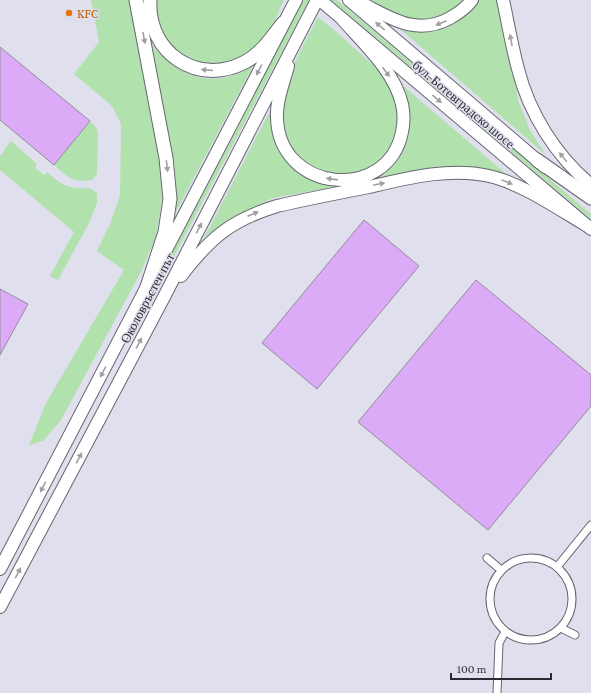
<svg xmlns="http://www.w3.org/2000/svg" width="591" height="693" viewBox="0 0 591 693" font-family="'Crimson Pro',serif">
<style>
.green{fill:#b1e2ae}
.building{fill:#dbabf7;stroke:#938c97}
.lines{fill:none;stroke-linecap:round;stroke-linejoin:round}
.minor-casing{stroke:#666571;stroke-width:9}
.primary-casing{stroke:#666571;stroke-width:14}
.trunk-casing{stroke:#666571;stroke-width:14}
.motorway-casing{stroke:#666571;stroke-width:15}
.minor{stroke:#fff;stroke-width:7}
.primary{stroke:#fff;stroke-width:12}
.trunk{stroke:#fff;stroke-width:12}
.motorway{stroke:#fff;stroke-width:13}
.oneway{fill:#a0a0a2}
.food-dot{fill:#e8710a;stroke:#e0dfed;stroke-width:1.5}
.labels{text-anchor:middle;stroke-width:3;stroke-linejoin:round;paint-order:stroke}
.food-label{font-size:13px;fill:#c56008;stroke:#e0dfed;text-anchor:start}
.street-label{font-size:13px;fill:#2c2b31;stroke:#e0dfed}
</style>
<rect width="100%" height="100%" fill="#e0dfed"/>
<path class="green" d="M 91,0 L 129,0 L 161,164 L 162,199 L 156,236 L 142,270 L 61,420 L 43,441 L 29,445 L 46,403 L 124,270 L 97,251 L 110,224 L 120,195 L 121,124 L 112,106 L 74,74 L 99,42 Z
M 154,0 L 284,0 C 278,12 273,27 265,38 C 260,45 249,52 241,56 C 209,71 182,65 161,36 C 157,29 156,9 154,0 Z
M 303,0 L 309,0 L 137,327 L 133,324 Z
M 331,0 L 337,0 L 591,214 L 591,219 Z
M 364,0 L 467,0 L 456,9 L 428,21 L 407,20 Z
M 475,0 L 498,0 L 519,103 L 530,130 L 546,155 L 393,23 L 419,30 Z
M 318,17 C 337,32 355,48 373,65 C 379,71 387,78 390,86 C 395,96 400,109 399,121 C 393,167 345,190 306,165 C 299,161 291,153 288,145 C 286,140 285,133 285,127 C 283,121 281,113 281,106 C 284,80 305,41 318,17 Z
M 148,40 C 154,46 160,55 167,60 C 185,76 210,84 233,75 C 240,73 246,69 253,66 L 170,223 Z
M 401,84 L 511,178 C 504,175 497,171 490,170 C 451,161 411,170 373,179 L 387,167 L 400,152 Z
M 272,107 C 272,115 270,125 272,132 C 275,153 291,170 309,179 C 319,183 330,184 340,186 L 273,198 L 229,219 L 204,238 Z
M 90,121 L 96,127 L 98,133 L 97,174 L 92,180 C 72,183 68,177 54,165 Z
M 11,141 L 37,164 L 35,168 L 44,175 L 47,172 C 62,186 70,189 90,188 L 97,193 L 97,203 L 90,221 L 58,280 L 50,276 L 74,232 L 0,170 L 0,156 Z"/>
<path class="building" d="M 0,47 L 90,121 L 54,165 L 0,120 Z
M 364,220 L 419,266 L 317,389 L 262,343 Z
M 476,280 L 591,375 L 591,406 L 488,530 L 358,422 Z
M 0,289 L 28,304 L 0,355 Z"/>
<g class="lines">
<defs>
<path id="minor" d="M490 599a41 41 0 1 1 82 0a41 41 0 1 1-82 0Z
M 487,558 L 501,570
M 557,567 L 591,525
M 561,628 L 575,635
M 497,693 L 499,643 L 505,632"/>
<path id="primary" d="M 320,0 L 591,229
M 349,0 L 545,167"/>
<path id="trunk" d="M 355,0 C 387,15 414,38 450,18 C 459,13 466,8 472,0
M 503,0 C 508,23 512,47 518,69 C 529,113 556,156 591,185
M 288,66 C 284,82 276,100 277,117 C 278,193 388,203 402,132 C 404,123 404,113 402,104 C 394,71 365,45 343,20
M 181,276 C 210,238 231,220 277,206 C 307,199 338,193 369,187 C 407,178 450,167 489,176 C 521,183 557,208 586,225
M 0,569 L 296,0
M 0,607 L 164,297 L 317,0"/>
<path id="motorway" d="M 136,0 L 166,158 L 170,199 L 165,232 L 146,290
M 150,0 C 147,53 198,87 245,62 C 262,53 272,37 283,23
M 537,160 L 591,198"/>
</defs>
<use href="#minor" class="minor-casing"/>
<use href="#primary" class="primary-casing"/>
<use href="#trunk" class="trunk-casing"/>
<use href="#motorway" class="motorway-casing"/>
<use href="#minor" class="minor"/>
<use href="#primary" class="primary"/>
<use href="#trunk" class="trunk"/>
<use href="#motorway" class="motorway"/>
</g>
<defs><path id="oneway-solid" d="M-6-.8H1V-3.2L6.5 0L1 3.2V.8H-6Z"/></defs>
<g class="oneway">
<use href="#oneway-solid" transform="translate(441 23) rotate(157)"/>
<use href="#oneway-solid" transform="translate(380 26) rotate(-140)"/>
<use href="#oneway-solid" transform="translate(144 38) rotate(79)"/>
<use href="#oneway-solid" transform="translate(511 40) rotate(-101)"/>
<use href="#oneway-solid" transform="translate(207 70) rotate(-175)"/>
<use href="#oneway-solid" transform="translate(259 70) rotate(117)"/>
<use href="#oneway-solid" transform="translate(386 72) rotate(54)"/>
<use href="#oneway-solid" transform="translate(437 99) rotate(40)"/>
<use href="#oneway-solid" transform="translate(563 157) rotate(-128)"/>
<use href="#oneway-solid" transform="translate(167 166) rotate(83)"/>
<use href="#oneway-solid" transform="translate(332 179) rotate(-172)"/>
<use href="#oneway-solid" transform="translate(507 182) rotate(22)"/>
<use href="#oneway-solid" transform="translate(379 184) rotate(-12)"/>
<use href="#oneway-solid" transform="translate(253 214) rotate(-23)"/>
<use href="#oneway-solid" transform="translate(199 228) rotate(-63)"/>
<use href="#oneway-solid" transform="translate(139 343) rotate(-62)"/>
<use href="#oneway-solid" transform="translate(103 372) rotate(118)"/>
<use href="#oneway-solid" transform="translate(79 458) rotate(-62)"/>
<use href="#oneway-solid" transform="translate(43 487) rotate(117)"/>
<use href="#oneway-solid" transform="translate(18 573) rotate(-62)"/>
</g>
<circle class="food-dot" cx="69" cy="13" r="4"/>
<g class="labels">
<g class="food-label">
<text x="77" y="18">KFC</text>
</g>
<g class="street-label">
<text transform="translate(464 104) rotate(40)" y="5">бул. Ботевградско шосе</text>
<text transform="translate(147 298) rotate(-62)" y="5">Околовръстен път</text>
</g>
</g>
<path d="M451 673v6h100v-6" fill="none" stroke="#2c2b31" stroke-width="2"/>
<text x="457" y="673" font-size="12" fill="#2c2b31" stroke="#e0dfed" stroke-width="3" paint-order="stroke">100 m</text>
</svg>
